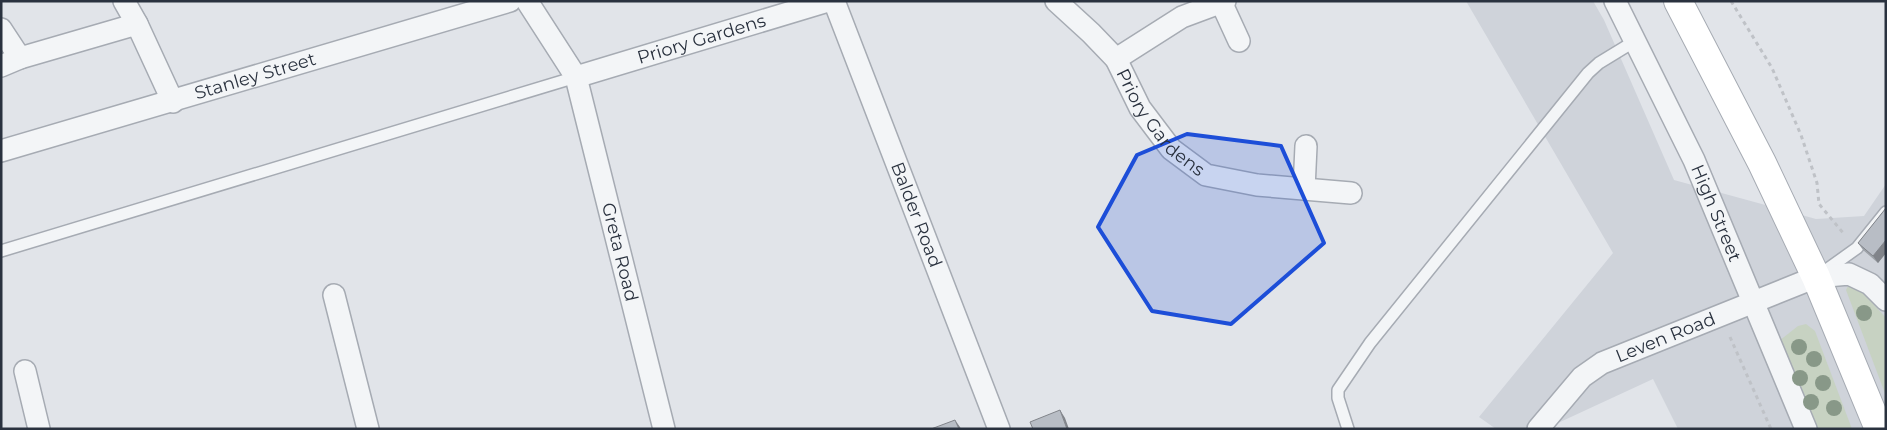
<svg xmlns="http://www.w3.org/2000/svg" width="1887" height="430" viewBox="0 0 1887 430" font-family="Montserrat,sans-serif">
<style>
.built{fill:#cfd3da}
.green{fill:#c7d2c2}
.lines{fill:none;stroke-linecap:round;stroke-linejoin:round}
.lane-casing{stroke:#a6abb3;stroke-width:14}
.street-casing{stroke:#a6abb3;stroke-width:24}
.secondary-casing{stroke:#a6abb3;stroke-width:30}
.path{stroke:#bfc2c7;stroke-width:3;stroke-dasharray:4 4;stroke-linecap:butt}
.lane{stroke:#f3f5f7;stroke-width:11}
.street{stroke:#f3f5f7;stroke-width:21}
.secondary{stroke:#fff;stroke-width:28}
.tree{fill:#889888}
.wall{fill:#9ea3a9}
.shaded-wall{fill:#81848a}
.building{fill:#b8bdc5;stroke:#81848a}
.marked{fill:#1d4ed8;fill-opacity:0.2;stroke:#1d4ed8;stroke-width:4;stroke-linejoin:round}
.labels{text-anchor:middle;stroke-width:4.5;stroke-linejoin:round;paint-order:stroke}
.street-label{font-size:18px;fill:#2a323f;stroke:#f0f3f6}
</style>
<rect width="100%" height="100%" fill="#e1e4e9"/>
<path class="built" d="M 1466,1 L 1593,1 L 1604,20 L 1674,180 L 1816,219 L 1864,216 L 1886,184 L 1886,429 L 1678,429 L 1653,379 L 1545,429 L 1496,429 L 1479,417 L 1613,253 Z"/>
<path class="green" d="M 1855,284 L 1886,318 L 1886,396 L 1846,290 L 1848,286 Z
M 1806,324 L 1815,331 L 1852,429 L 1811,429 L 1779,341 L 1798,326 Z"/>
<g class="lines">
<defs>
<path id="lane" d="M 1,251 L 576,77
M 1822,273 L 1857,248 L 1886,212
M 1348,429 L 1338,398 L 1338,390 L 1370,343 L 1588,73 L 1599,63 L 1635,41"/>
<g id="street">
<path d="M 124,1 L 137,24 L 173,102"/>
<path id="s1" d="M 527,1 L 576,77 L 664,429"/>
<path id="s2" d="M 834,1 L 999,429"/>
<path id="s3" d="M 1056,1 L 1091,33 L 1116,59 L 1140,108 L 1171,149 L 1206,175 L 1257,185 L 1351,193"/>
<path id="s4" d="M 1615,1 L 1694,160 L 1806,429"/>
<path d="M 1222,4 L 1239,41"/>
<path d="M 1,29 L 20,58 L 137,24"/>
<path d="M 1116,59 L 1182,17 L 1225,1"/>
<path d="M 1,66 L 20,58"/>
<path id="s5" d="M 576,77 L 828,1"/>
<path id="s6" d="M 1,151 L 510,1"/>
<path d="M 1304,189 L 1306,146"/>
<path d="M 334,295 L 368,429"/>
<path d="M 25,371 L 39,429"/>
<path id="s7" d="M 1538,429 L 1582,377 L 1602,363 L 1816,277 L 1849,274 L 1870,284 L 1886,300"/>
</g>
<path id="secondary" d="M 1678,1 L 1762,163 L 1816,277 L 1879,429"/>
</defs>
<use href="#lane" class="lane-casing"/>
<use href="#street" class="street-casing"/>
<use href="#secondary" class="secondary-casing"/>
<path class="path" d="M 1731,1 L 1772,68 L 1801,135 L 1817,183 L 1819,204 L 1844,234
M 1730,337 L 1771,429"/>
<use href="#lane" class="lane"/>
<use href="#street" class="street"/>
<use href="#secondary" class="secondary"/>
</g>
<g class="tree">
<circle cx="1864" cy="313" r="8"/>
<circle cx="1799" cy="347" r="8"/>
<circle cx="1814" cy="359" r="8"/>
<circle cx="1800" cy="378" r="8"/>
<circle cx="1823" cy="383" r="8"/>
<circle cx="1811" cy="402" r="8"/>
<circle cx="1834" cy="408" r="8"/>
</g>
<path class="wall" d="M 1886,208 L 1886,253 L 1878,263 L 1863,250 L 1858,243 Z"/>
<path class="shaded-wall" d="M 1886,240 L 1886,253 L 1878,263 L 1873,256 Z
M 1060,410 L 1065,418 L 1069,429 L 1067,429 Z
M 955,420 L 960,427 L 961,429 L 959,429 Z"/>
<path class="building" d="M 1886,208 L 1886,240 L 1873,256 L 1858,243 Z
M 1060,410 L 1067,429 L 1033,429 L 1030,422 Z
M 955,420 L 959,429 L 931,429 Z"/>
<path class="marked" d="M 1187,134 L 1281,146 L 1324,243 L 1231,324 L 1152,311 L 1098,227 L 1137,155 Z"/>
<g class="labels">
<g class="street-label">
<text dy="6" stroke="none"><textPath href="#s5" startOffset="131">Priory Gardens</textPath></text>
<text dy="6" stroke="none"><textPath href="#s6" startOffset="265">Stanley Street</textPath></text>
<text dy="6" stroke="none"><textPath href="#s3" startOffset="162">Priory Gardens</textPath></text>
<text dy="6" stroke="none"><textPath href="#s4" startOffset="235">High Street</textPath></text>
<text dy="6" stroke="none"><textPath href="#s2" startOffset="229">Balder Road</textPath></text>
<text dy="6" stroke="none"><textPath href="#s1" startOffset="271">Greta Road</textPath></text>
<text dy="6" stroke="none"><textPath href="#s7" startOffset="161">Leven Road</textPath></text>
</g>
</g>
<rect width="1887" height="430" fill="none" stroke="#2a323f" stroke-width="5"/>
</svg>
